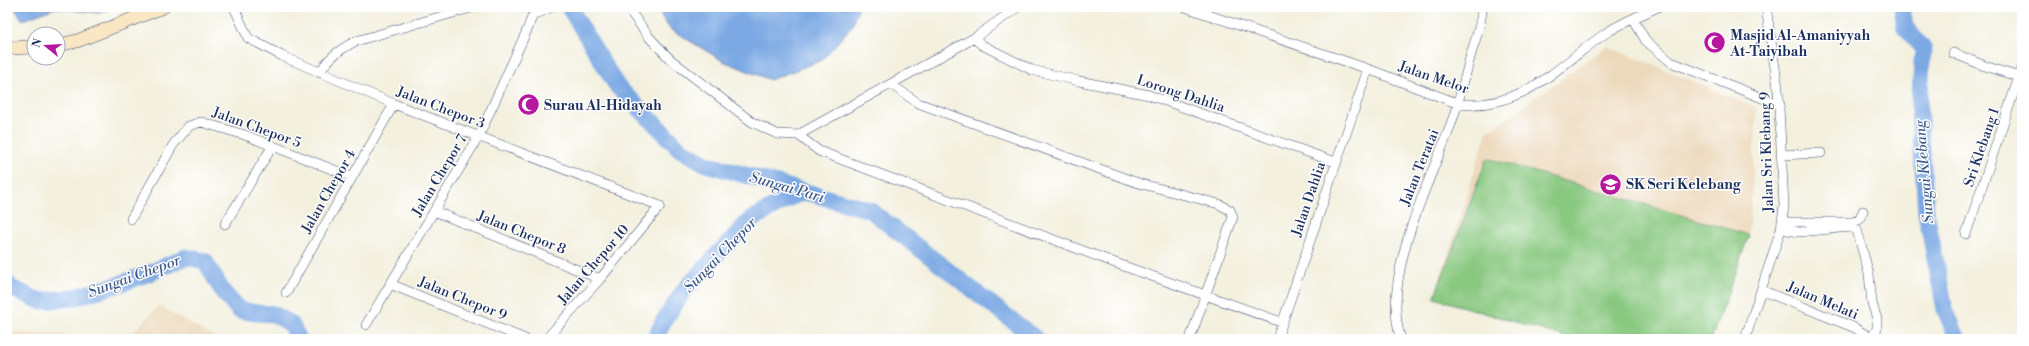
<svg xmlns="http://www.w3.org/2000/svg" width="2029" height="346" viewBox="0 0 2029 346" font-family="'Libre Bodoni',serif">
<style>
.built{fill:#ecd8ba}
.green{fill:#88c87f;stroke:#527c6e}
.water{fill:#7ba9e4;stroke:#4b6ca1}
.lines{fill:none;stroke-linecap:round;stroke-linejoin:round}
.river{stroke:#7ba9e4;stroke-width:17}
.street-casing{stroke:#3b4c71;stroke-width:10}
.secondary-casing{stroke:#3b4c71;stroke-width:14}
.street{stroke:#fff;stroke-width:9}
.secondary{stroke:#f9e7c3;stroke-width:13}
.labels{text-anchor:middle;stroke-width:3;stroke-linejoin:round;paint-order:stroke}
.poi-label{font-size:14px;font-weight:bold;fill:#1b2f5e;stroke:#fff;text-anchor:start}
.street-label{font-size:14px;fill:#1b2f5e;stroke:#fff}
.water-label{font-size:15px;font-style:italic;fill:#3d5a8d;stroke:#fff}
</style>
<rect width="100%" height="100%" fill="#fff"/>
<filter id="ink" filterUnits="userSpaceOnUse"><feTurbulence type="fractalNoise" baseFrequency=".025" numOctaves="2"/><feDisplacementMap in="SourceGraphic" scale="8" xChannelSelector="R" yChannelSelector="G"/><feConvolveMatrix kernelMatrix="1 2 1 2 8 2 1 2 1" color-interpolation-filters="sRGB"/></filter>
<filter id="wash" filterUnits="userSpaceOnUse"><feTurbulence type="fractalNoise" baseFrequency=".012" numOctaves="4" result="noise"/><feDisplacementMap in="SourceGraphic" scale="16" xChannelSelector="R" yChannelSelector="G"/><feGaussianBlur stdDeviation="0.9" result="paint"/><feColorMatrix in="noise" values="0 0 0 0 0 0 0 0 0 0 0 0 0 0 0 0 0 1.4 0 .05"/><feComposite in="paint" operator="in"/></filter>
<g filter="url(#wash)">
<rect width="100%" height="100%" fill="#f3f0de"/>
<path class="built" d="M 1607,46 L 1757,108 L 1749,235 L 1711,339 L 1572,339 L 1434,298 L 1487,132 Z
M 159,306 L 218,339 L 7,339 L 7,332 L 126,339 Z"/>
<path class="green" d="M 1487,158 L 1749,235 L 1711,339 L 1572,339 L 1434,298 Z"/>
<path class="water" d="M 13,7 L 114,7 L 99,13 L 55,8 L 23,20 Z
M 655,7 L 859,7 L 852,26 L 822,60 L 770,80 L 723,61 L 670,29 Z"/>
<g class="lines">
<path class="river" d="M 569,7 L 617,86 L 680,149 L 706,164 L 870,210 L 1036,339
M 1902,7 L 1905,27 L 1923,48 L 1919,108 L 1926,212 L 1945,310 L 1958,339
M 7,283 L 11,288 L 40,301 L 71,298 L 117,285 L 152,272 L 186,257 L 205,261 L 223,292 L 239,310 L 257,313 L 274,314 L 291,324 L 299,339
M 655,339 L 663,322 L 685,289 L 749,221 L 791,197 L 805,192"/>
</g>
</g>
<g filter="url(#ink)">
<g class="lines">
<defs>
<path id="street" d="M 234,7 L 248,38 L 282,56 L 394,104 L 660,206 L 600,279 L 546,339
M 527,7 L 538,13 L 552,7
M 627,7 L 649,37 L 670,59 L 752,122 L 777,134 L 798,135 L 974,38 L 1018,7
M 1185,7 L 1368,69 L 1459,104 C 1523,110 1558,66 1606,33 C 1621,23 1641,15 1658,7
M 1633,19 L 1646,41 L 1671,62 L 1780,105
M 974,38 L 982,45 L 1032,70 L 1079,81 L 1149,95 L 1335,162
M 1953,53 L 1985,66 L 2019,77
M 320,73 C 327,58 342,48 356,41 L 474,7
M 892,85 L 918,103 L 1138,183 L 1219,204 L 1230,210 L 1233,217 L 1190,339
M 798,135 L 819,151 L 1118,264 L 1281,322
M 1782,155 L 1821,153
M 434,211 L 600,279
M 131,219 L 173,145 L 189,126 L 201,122 L 245,135 L 352,177
M 1783,222 L 1852,222 L 1859,220 L 1863,211
M 225,224 L 272,147
M 1781,229 L 1799,232 L 1850,227 L 1857,230 L 1869,274 L 1872,303 L 1877,319 L 1877,329 L 1871,338
M 1966,234 L 2022,68
M 390,284 L 525,339
M 1761,290 L 1853,327 L 1873,339
M 286,293 L 394,104
M 366,325 L 479,136 L 528,28 L 534,11
M 1277,339 L 1368,69
M 1401,339 C 1381,282 1426,188 1447,135 C 1457,109 1464,82 1471,54 C 1475,41 1483,19 1482,7
M 1745,339 L 1781,229 L 1784,206 L 1778,88 L 1766,7"/>
<path id="secondary" d="M 58,45 L 77,41 L 163,7
M 7,48 L 34,47"/>
</defs>
<use href="#street" class="street-casing"/>
<use href="#secondary" class="secondary-casing"/>
<use href="#street" class="street"/>
<use href="#secondary" class="secondary"/>
</g>
</g>
<defs>
<symbol id="mosque-disc" viewBox="-11 -11 22 22"><circle r="9.5" fill="#b5179e" stroke="#fff"/><path d="M3.5-4.9A6 6 0 1 0 3.5 4.9A5 5 0 1 1 3.5-4.9Z" fill="#fff"/></symbol>
<symbol id="school-disc" viewBox="-11 -11 22 22"><circle r="9.5" fill="#b5179e" stroke="#fff"/><path d="M0-5L7-2L0 1L-7-2ZM-4 1L0 2.5L4 1V4Q0 6-4 4Z" fill="#fff"/></symbol>
</defs>
<g fill-rule="evenodd">
<use href="#mosque-disc" x="1702" y="30" width="25" height="25"/>
<use href="#mosque-disc" x="516" y="92" width="25" height="25"/>
<use href="#school-disc" x="1598" y="172" width="25" height="25"/>
</g>
<g class="labels">
<g class="poi-label">
<text x="1730" y="40">Masjid Al-Amaniyyah<tspan x="1730" dy="16">At-Taiyibah</tspan></text>
<text x="544" y="110">Surau Al-Hidayah</text>
<text x="1626" y="189">SK Seri Kelebang</text>
</g>
<g class="street-label">
<text transform="translate(1434 77) rotate(19)" y="5">Jalan Melor</text>
<text transform="translate(1181 93) rotate(18)" y="5">Lorong Dahlia</text>
<text transform="translate(441 107) rotate(21)" y="5">Jalan Chepor 3</text>
<text transform="translate(257 127) rotate(20)" y="5">Jalan Chepor 5</text>
<text transform="translate(1981 147) rotate(-71)" y="5">Sri Klebang 1</text>
<text transform="translate(1766 152) rotate(-92)" y="5">Jalan Sri Klebang 9</text>
<text transform="translate(1419 167) rotate(-68)" y="5">Jalan Teratai</text>
<text transform="translate(439 175) rotate(-59)" y="5">Jalan Chepor 7</text>
<text transform="translate(328 191) rotate(-60)" y="5">Jalan Chepor 4</text>
<text transform="translate(1308 199) rotate(-71)" y="5">Jalan Dahlia</text>
<text transform="translate(522 232) rotate(22)" y="5">Jalan Chepor 8</text>
<text transform="translate(593 264) rotate(-49)" y="5">Jalan Chepor 10</text>
<text transform="translate(463 298) rotate(22)" y="5">Jalan Chepor 9</text>
<text transform="translate(1823 300) rotate(23)" y="5">Jalan Melati</text>
</g>
<g class="water-label">
<text transform="translate(1924 172) rotate(-95)" y="5">Sungai Klebang</text>
<text transform="translate(787 187) rotate(16)" y="5">Sungai Pari</text>
<text transform="translate(720 255) rotate(-46)" y="5">Sungai Chepor</text>
<text transform="translate(134 276) rotate(-20)" y="5">Sungai Chepor</text>
</g>
</g>
<rect width="2029" height="346" fill="none" stroke="#fff" stroke-width="24"/>
<g transform="translate(46 46) rotate(288)"><circle r="19" fill="#ffffff" stroke="#a4acbf"/>
<path d="M0-3L7 15L0 10L-7 15Z" fill="#b5179e"/>
<text y="-6" font-size="11" font-weight="bold" text-anchor="middle" fill="#1b2f5e">N</text>
</g>
</svg>
